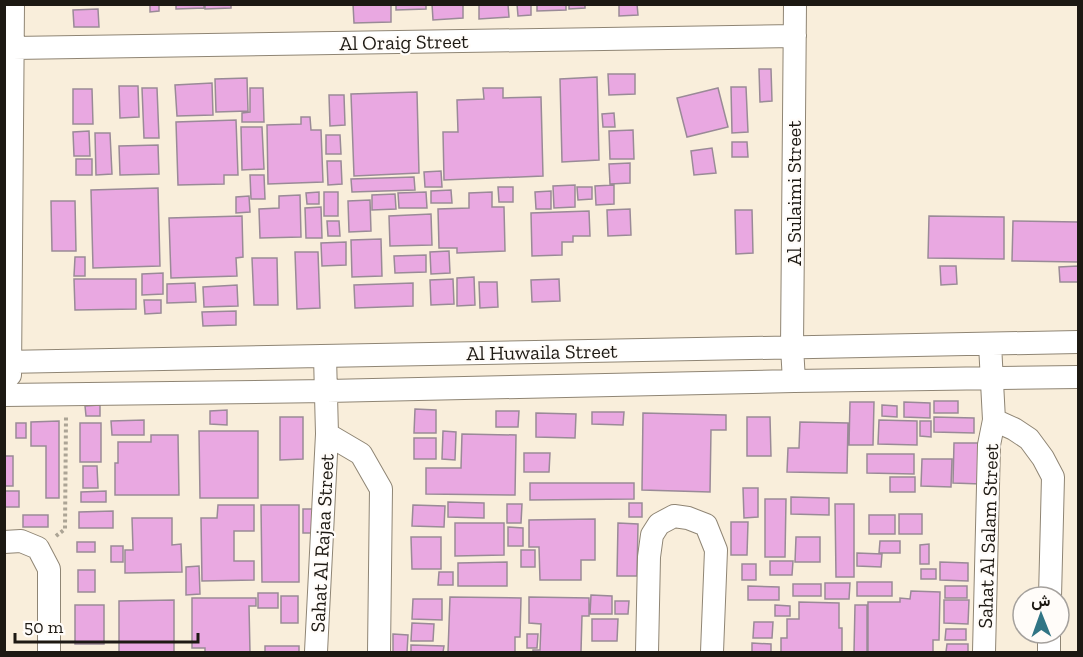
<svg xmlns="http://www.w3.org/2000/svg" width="1083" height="657" viewBox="0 0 1083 657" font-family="'Zilla Slab',Vazirmatn,serif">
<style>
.building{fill:#e9a8e1;stroke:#9a8a97;stroke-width:1.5}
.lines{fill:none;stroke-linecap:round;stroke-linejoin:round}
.minor-casing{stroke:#8f8574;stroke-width:24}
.path{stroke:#aca495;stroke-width:4;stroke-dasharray:3 3;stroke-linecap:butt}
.minor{stroke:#fff;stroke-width:22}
.labels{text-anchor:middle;stroke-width:4.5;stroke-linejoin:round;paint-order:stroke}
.street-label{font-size:20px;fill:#1d1913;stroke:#fffcf9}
</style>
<rect width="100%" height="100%" fill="#f9eedb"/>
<path class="building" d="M 150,4 L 159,4 L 159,11 L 150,12 Z
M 176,4 L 204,4 L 204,8 L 176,9 Z
M 205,4 L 231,4 L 231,8 L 205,9 Z
M 353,4 L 391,4 L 391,22 L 354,23 Z
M 396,4 L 426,4 L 426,9 L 396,10 Z
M 432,4 L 463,4 L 463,18 L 433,20 Z
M 479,4 L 508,4 L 509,17 L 479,19 Z
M 517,4 L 531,4 L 531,15 L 518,16 Z
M 537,4 L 566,4 L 566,10 L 537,11 Z
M 569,4 L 585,4 L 585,8 L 569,9 Z
M 619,4 L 637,4 L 638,15 L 619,16 Z
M 98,9 L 99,27 L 74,27 L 73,10 Z
M 759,69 L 771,69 L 772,101 L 760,102 Z
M 608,74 L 635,74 L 635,94 L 609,95 Z
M 597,77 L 599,160 L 562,162 L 560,79 Z
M 247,78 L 248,111 L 216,112 L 215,79 Z
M 212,83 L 213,115 L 177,116 L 175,85 Z
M 119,86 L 138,86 L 139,117 L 120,118 Z
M 731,87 L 746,87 L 748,132 L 732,133 Z
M 142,88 L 157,88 L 159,138 L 144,138 Z
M 250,88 L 263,88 L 264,122 L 242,122 L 242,113 L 250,112 Z
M 483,88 L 503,88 L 503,98 L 541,97 L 543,176 L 444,180 L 443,132 L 458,132 L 457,100 L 484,99 Z
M 718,88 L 728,127 L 687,137 L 677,98 Z
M 73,89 L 92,89 L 93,124 L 73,124 Z
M 417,92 L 419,173 L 354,176 L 351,94 Z
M 329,95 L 344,95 L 345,125 L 330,126 Z
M 614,113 L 615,127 L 603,127 L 602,114 Z
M 301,117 L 310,117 L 311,130 L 321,130 L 323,182 L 268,184 L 267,125 L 301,124 Z
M 236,120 L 238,175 L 224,175 L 224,184 L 178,185 L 176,122 Z
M 241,127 L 262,127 L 264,169 L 242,170 Z
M 633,130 L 634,159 L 610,159 L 609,131 Z
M 89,131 L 90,156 L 74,156 L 73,132 Z
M 95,133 L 110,133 L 112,174 L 96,175 Z
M 326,135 L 340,135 L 341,154 L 326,154 Z
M 732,142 L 747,142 L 748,157 L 732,157 Z
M 158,145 L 159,174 L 120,175 L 119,146 Z
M 712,148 L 716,173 L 694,175 L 691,151 Z
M 76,159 L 92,159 L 92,175 L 76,175 Z
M 327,161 L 341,161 L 342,184 L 328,185 Z
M 630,163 L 630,183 L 610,184 L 609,164 Z
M 441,171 L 442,187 L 425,187 L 424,172 Z
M 250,175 L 264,175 L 265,199 L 251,199 Z
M 414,177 L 415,190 L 352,192 L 351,179 Z
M 575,185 L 575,207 L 554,208 L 553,186 Z
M 614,185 L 614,204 L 596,205 L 595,186 Z
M 498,187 L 513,187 L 513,202 L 499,202 Z
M 577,187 L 592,187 L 592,199 L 578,200 Z
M 158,188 L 160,266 L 93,268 L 91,190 Z
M 451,190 L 452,203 L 431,203 L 431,191 Z
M 551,191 L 551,209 L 536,209 L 535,192 Z
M 319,192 L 319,204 L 307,204 L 306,193 Z
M 324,192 L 338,192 L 338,216 L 324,216 Z
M 426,192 L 427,208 L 399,208 L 398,193 Z
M 492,192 L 492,207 L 504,207 L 505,251 L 457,253 L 457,248 L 439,248 L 438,209 L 469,208 L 469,193 Z
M 395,194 L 396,209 L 372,210 L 372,195 Z
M 300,195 L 301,237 L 260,238 L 259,209 L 279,208 L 279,196 Z
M 249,196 L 250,212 L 236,213 L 236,197 Z
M 370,200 L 371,231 L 349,232 L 348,201 Z
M 51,201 L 75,201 L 76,251 L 52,251 Z
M 321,207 L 322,238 L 306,238 L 305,208 Z
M 630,209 L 631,235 L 608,236 L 607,210 Z
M 735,210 L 752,210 L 753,253 L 736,254 Z
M 589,211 L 590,236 L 573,236 L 573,242 L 562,242 L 562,255 L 532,256 L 531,213 Z
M 431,214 L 432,245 L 390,246 L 389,216 Z
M 242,216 L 243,257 L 236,258 L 237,276 L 171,278 L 169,218 Z
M 929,216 L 1004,217 L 1004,259 L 928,258 Z
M 327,221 L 339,221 L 340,236 L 328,236 Z
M 1013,221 L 1078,222 L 1078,262 L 1012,261 Z
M 381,239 L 382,276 L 352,277 L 351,240 Z
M 346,242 L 346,265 L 322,266 L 321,243 Z
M 449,251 L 450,273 L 431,274 L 430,252 Z
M 295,252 L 318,252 L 320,308 L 297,309 Z
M 426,255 L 426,272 L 395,273 L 394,256 Z
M 75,257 L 85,257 L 85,276 L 74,276 Z
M 252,258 L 277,258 L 278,305 L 254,305 Z
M 940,266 L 956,266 L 957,284 L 941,285 Z
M 1078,266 L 1078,282 L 1060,282 L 1059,267 Z
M 163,273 L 163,294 L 142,295 L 142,274 Z
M 474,277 L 475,305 L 457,306 L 457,278 Z
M 74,279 L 136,279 L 136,309 L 75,310 Z
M 453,279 L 454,304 L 431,305 L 430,280 Z
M 559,279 L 560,301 L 532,302 L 531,280 Z
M 479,282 L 497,282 L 498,307 L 480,308 Z
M 195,283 L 196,302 L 167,303 L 167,284 Z
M 413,283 L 413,306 L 355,308 L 354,285 Z
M 237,285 L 238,306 L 204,307 L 203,287 Z
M 144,300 L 161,300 L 161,313 L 145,314 Z
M 236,311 L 236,325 L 203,326 L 202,312 Z
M 934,401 L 958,401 L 958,413 L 934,413 Z
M 850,402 L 874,402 L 873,445 L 849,445 Z
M 904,402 L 930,403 L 930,418 L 904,417 Z
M 100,405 L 100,416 L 86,416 L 85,406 Z
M 882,405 L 897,406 L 897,417 L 882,416 Z
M 415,409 L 436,410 L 436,433 L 414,433 Z
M 227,410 L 227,425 L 210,424 L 210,411 Z
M 496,411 L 519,411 L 518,427 L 496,427 Z
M 592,412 L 624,412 L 623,425 L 592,424 Z
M 536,413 L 576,414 L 575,438 L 536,437 Z
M 643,413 L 726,415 L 726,430 L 711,430 L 710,492 L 642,490 Z
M 280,417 L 303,417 L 303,459 L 280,460 Z
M 747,417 L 770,417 L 771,456 L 747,456 Z
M 934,417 L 974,418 L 974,433 L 934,432 Z
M 144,420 L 144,435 L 112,435 L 111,421 Z
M 879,420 L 917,421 L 917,445 L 878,444 Z
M 59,421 L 59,498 L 46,498 L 46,446 L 31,446 L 31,422 Z
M 920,421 L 931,421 L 931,437 L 920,436 Z
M 800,422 L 848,423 L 847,473 L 787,472 L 788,448 L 799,448 Z
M 16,423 L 26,423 L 26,438 L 16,438 Z
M 80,423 L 101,423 L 101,462 L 80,462 Z
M 199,431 L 258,431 L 258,498 L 200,498 Z
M 443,431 L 456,432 L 455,460 L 442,459 Z
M 462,434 L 516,435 L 515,495 L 426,494 L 426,468 L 461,468 Z
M 151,435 L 178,435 L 179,495 L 115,495 L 115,463 L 118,463 L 118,442 L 151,442 Z
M 414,438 L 436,438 L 436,459 L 414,459 Z
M 954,443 L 982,443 L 981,484 L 953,483 Z
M 524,453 L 550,453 L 549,472 L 524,472 Z
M 867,454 L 914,454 L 914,474 L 867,473 Z
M 4,456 L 13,456 L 13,486 L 4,486 Z
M 922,459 L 952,459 L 951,487 L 921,486 Z
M 83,466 L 97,466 L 98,488 L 83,488 Z
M 890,477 L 915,477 L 915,492 L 890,492 Z
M 530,483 L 634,483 L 634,499 L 530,500 Z
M 743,488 L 758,488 L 758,517 L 744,518 Z
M 4,491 L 19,491 L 19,507 L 4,507 Z
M 106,491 L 106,502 L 81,502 L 81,492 Z
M 791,497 L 829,498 L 829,515 L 791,514 Z
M 765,499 L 786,499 L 785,557 L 765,557 Z
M 448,502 L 484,503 L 484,518 L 448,517 Z
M 629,503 L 642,503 L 642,517 L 629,517 Z
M 507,504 L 522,504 L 521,523 L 507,523 Z
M 835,504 L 854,504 L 854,577 L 836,577 Z
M 218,505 L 254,505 L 254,531 L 234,531 L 234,561 L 254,561 L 254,580 L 202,581 L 201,518 L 217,518 Z
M 261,505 L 299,505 L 299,582 L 262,582 Z
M 413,505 L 445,506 L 444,527 L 412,526 Z
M 303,509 L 315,509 L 315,533 L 303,533 Z
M 113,511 L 113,528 L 79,528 L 79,512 Z
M 899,514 L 922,514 L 922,534 L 899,534 Z
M 23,515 L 48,515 L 48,527 L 23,527 Z
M 869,515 L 895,515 L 895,534 L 869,534 Z
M 132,518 L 172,518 L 172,545 L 181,544 L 182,572 L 125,573 L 125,550 L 133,550 Z
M 595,519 L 595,560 L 581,560 L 581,580 L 540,580 L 539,547 L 529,547 L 529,520 Z
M 731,522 L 748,522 L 747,555 L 731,555 Z
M 455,523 L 504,523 L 504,555 L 455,556 Z
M 618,523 L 638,524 L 637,576 L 617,576 Z
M 508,527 L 523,528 L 523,546 L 508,546 Z
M 411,537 L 441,537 L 441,569 L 412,569 Z
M 796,537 L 820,537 L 820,562 L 795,562 Z
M 880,541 L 900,541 L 900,553 L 879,553 Z
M 77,542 L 95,542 L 95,552 L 77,552 Z
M 929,544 L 929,564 L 920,564 L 920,545 Z
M 111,546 L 123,546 L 123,562 L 111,562 Z
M 521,550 L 535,550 L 535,567 L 521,567 Z
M 857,553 L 882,554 L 881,567 L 857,566 Z
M 770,561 L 793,561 L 792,575 L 770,575 Z
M 507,562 L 507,586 L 458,586 L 458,563 Z
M 940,562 L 968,563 L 968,581 L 940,580 Z
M 742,564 L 756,564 L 756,580 L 742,580 Z
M 199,566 L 200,594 L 186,595 L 186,567 Z
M 921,569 L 936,569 L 936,579 L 921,579 Z
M 78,570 L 95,570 L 95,592 L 78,592 Z
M 439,572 L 453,572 L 453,585 L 438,585 Z
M 857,582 L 892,582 L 892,596 L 857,596 Z
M 825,583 L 850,583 L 849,599 L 825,599 Z
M 793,584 L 821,584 L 821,596 L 793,596 Z
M 748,586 L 779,587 L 779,600 L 748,600 Z
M 945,586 L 967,586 L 967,598 L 945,598 Z
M 911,591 L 940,592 L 939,640 L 933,640 L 933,652 L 868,652 L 868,602 L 900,602 L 900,598 L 910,599 Z
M 258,593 L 278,593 L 278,608 L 258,608 Z
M 591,595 L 612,596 L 612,614 L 590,614 Z
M 281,596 L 298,596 L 298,623 L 281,623 Z
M 450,597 L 521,598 L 520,637 L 515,637 L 515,652 L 448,652 Z
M 529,597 L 589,598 L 589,616 L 582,616 L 581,652 L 533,652 L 533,650 L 540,650 L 541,624 L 529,623 Z
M 192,598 L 256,598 L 256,606 L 249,606 L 250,652 L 205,652 L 205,648 L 192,648 Z
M 413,599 L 442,599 L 442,620 L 412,619 Z
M 174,600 L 174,652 L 119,652 L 119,601 Z
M 944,600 L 969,600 L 968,624 L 944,623 Z
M 615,601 L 629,601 L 628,614 L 615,614 Z
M 799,602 L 839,603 L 839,628 L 842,628 L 842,652 L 781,652 L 781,638 L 787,638 L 787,619 L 799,619 Z
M 75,605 L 104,605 L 104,644 L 75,644 Z
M 775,605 L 790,606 L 790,616 L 775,616 Z
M 855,605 L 867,605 L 867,652 L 854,652 Z
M 592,619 L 618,619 L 617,641 L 592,641 Z
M 754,622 L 773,622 L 772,638 L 753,638 Z
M 412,623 L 434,624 L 433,641 L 411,641 Z
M 946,629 L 966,629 L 966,640 L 945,640 Z
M 393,634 L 408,635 L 407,652 L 393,652 Z
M 527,634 L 538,634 L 537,648 L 527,648 Z
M 752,643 L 771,644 L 771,652 L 752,652 Z
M 947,644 L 968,644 L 968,652 L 946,652 Z
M 411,645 L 444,646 L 443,652 L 411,652 Z
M 265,646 L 299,646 L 299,652 L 265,652 Z"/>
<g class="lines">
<defs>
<path id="minor" d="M 13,48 L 795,36
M 4,362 L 1078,342
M 10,375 L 13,4
M 794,381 L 792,347 L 795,4
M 4,395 L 327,391 L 794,381 L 1078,377
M 994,420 L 1014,429 L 1029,439 L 1043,458 L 1053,477 L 1050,597
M 327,434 L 361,454 L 381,489 L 379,652
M 4,542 L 21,541 L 38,548 L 49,569 L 49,652
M 316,652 L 327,434 L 325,356
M 647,652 L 649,557 L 652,535 L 659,524 L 674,516 L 688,518 L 706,525 L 716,550 L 712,652
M 984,652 L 989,445 L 994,420 L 990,344
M 1049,652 L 1049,633"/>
</defs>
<use href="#minor" class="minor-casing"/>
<path class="path" d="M 56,536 L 65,529 L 66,416"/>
<use href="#minor" class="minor"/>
</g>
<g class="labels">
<g class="street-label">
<text transform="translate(404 42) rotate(-1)" y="7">Al Oraig Street</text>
<text transform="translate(794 193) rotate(-90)" y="7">Al Sulaimi Street</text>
<text transform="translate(542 352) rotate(-1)" y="7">Al Huwaila Street</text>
<text transform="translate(988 536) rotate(-88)" y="7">Sahat Al Salam Street</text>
<text transform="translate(322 543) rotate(-87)" y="7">Sahat Al Rajaa Street</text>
</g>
</g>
<rect width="1083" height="657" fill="none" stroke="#1d1913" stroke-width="12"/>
<g transform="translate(1041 615) rotate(359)"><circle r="28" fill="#fffcf9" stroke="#a5a19d" stroke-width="1.5"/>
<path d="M0-4.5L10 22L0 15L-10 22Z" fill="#317585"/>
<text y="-9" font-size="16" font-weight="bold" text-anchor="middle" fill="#1d1913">ش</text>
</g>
<path d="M15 633v9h183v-9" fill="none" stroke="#1d1913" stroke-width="3"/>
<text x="24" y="633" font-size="18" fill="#1d1913" stroke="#fffcf9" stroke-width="4.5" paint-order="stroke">50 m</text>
</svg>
